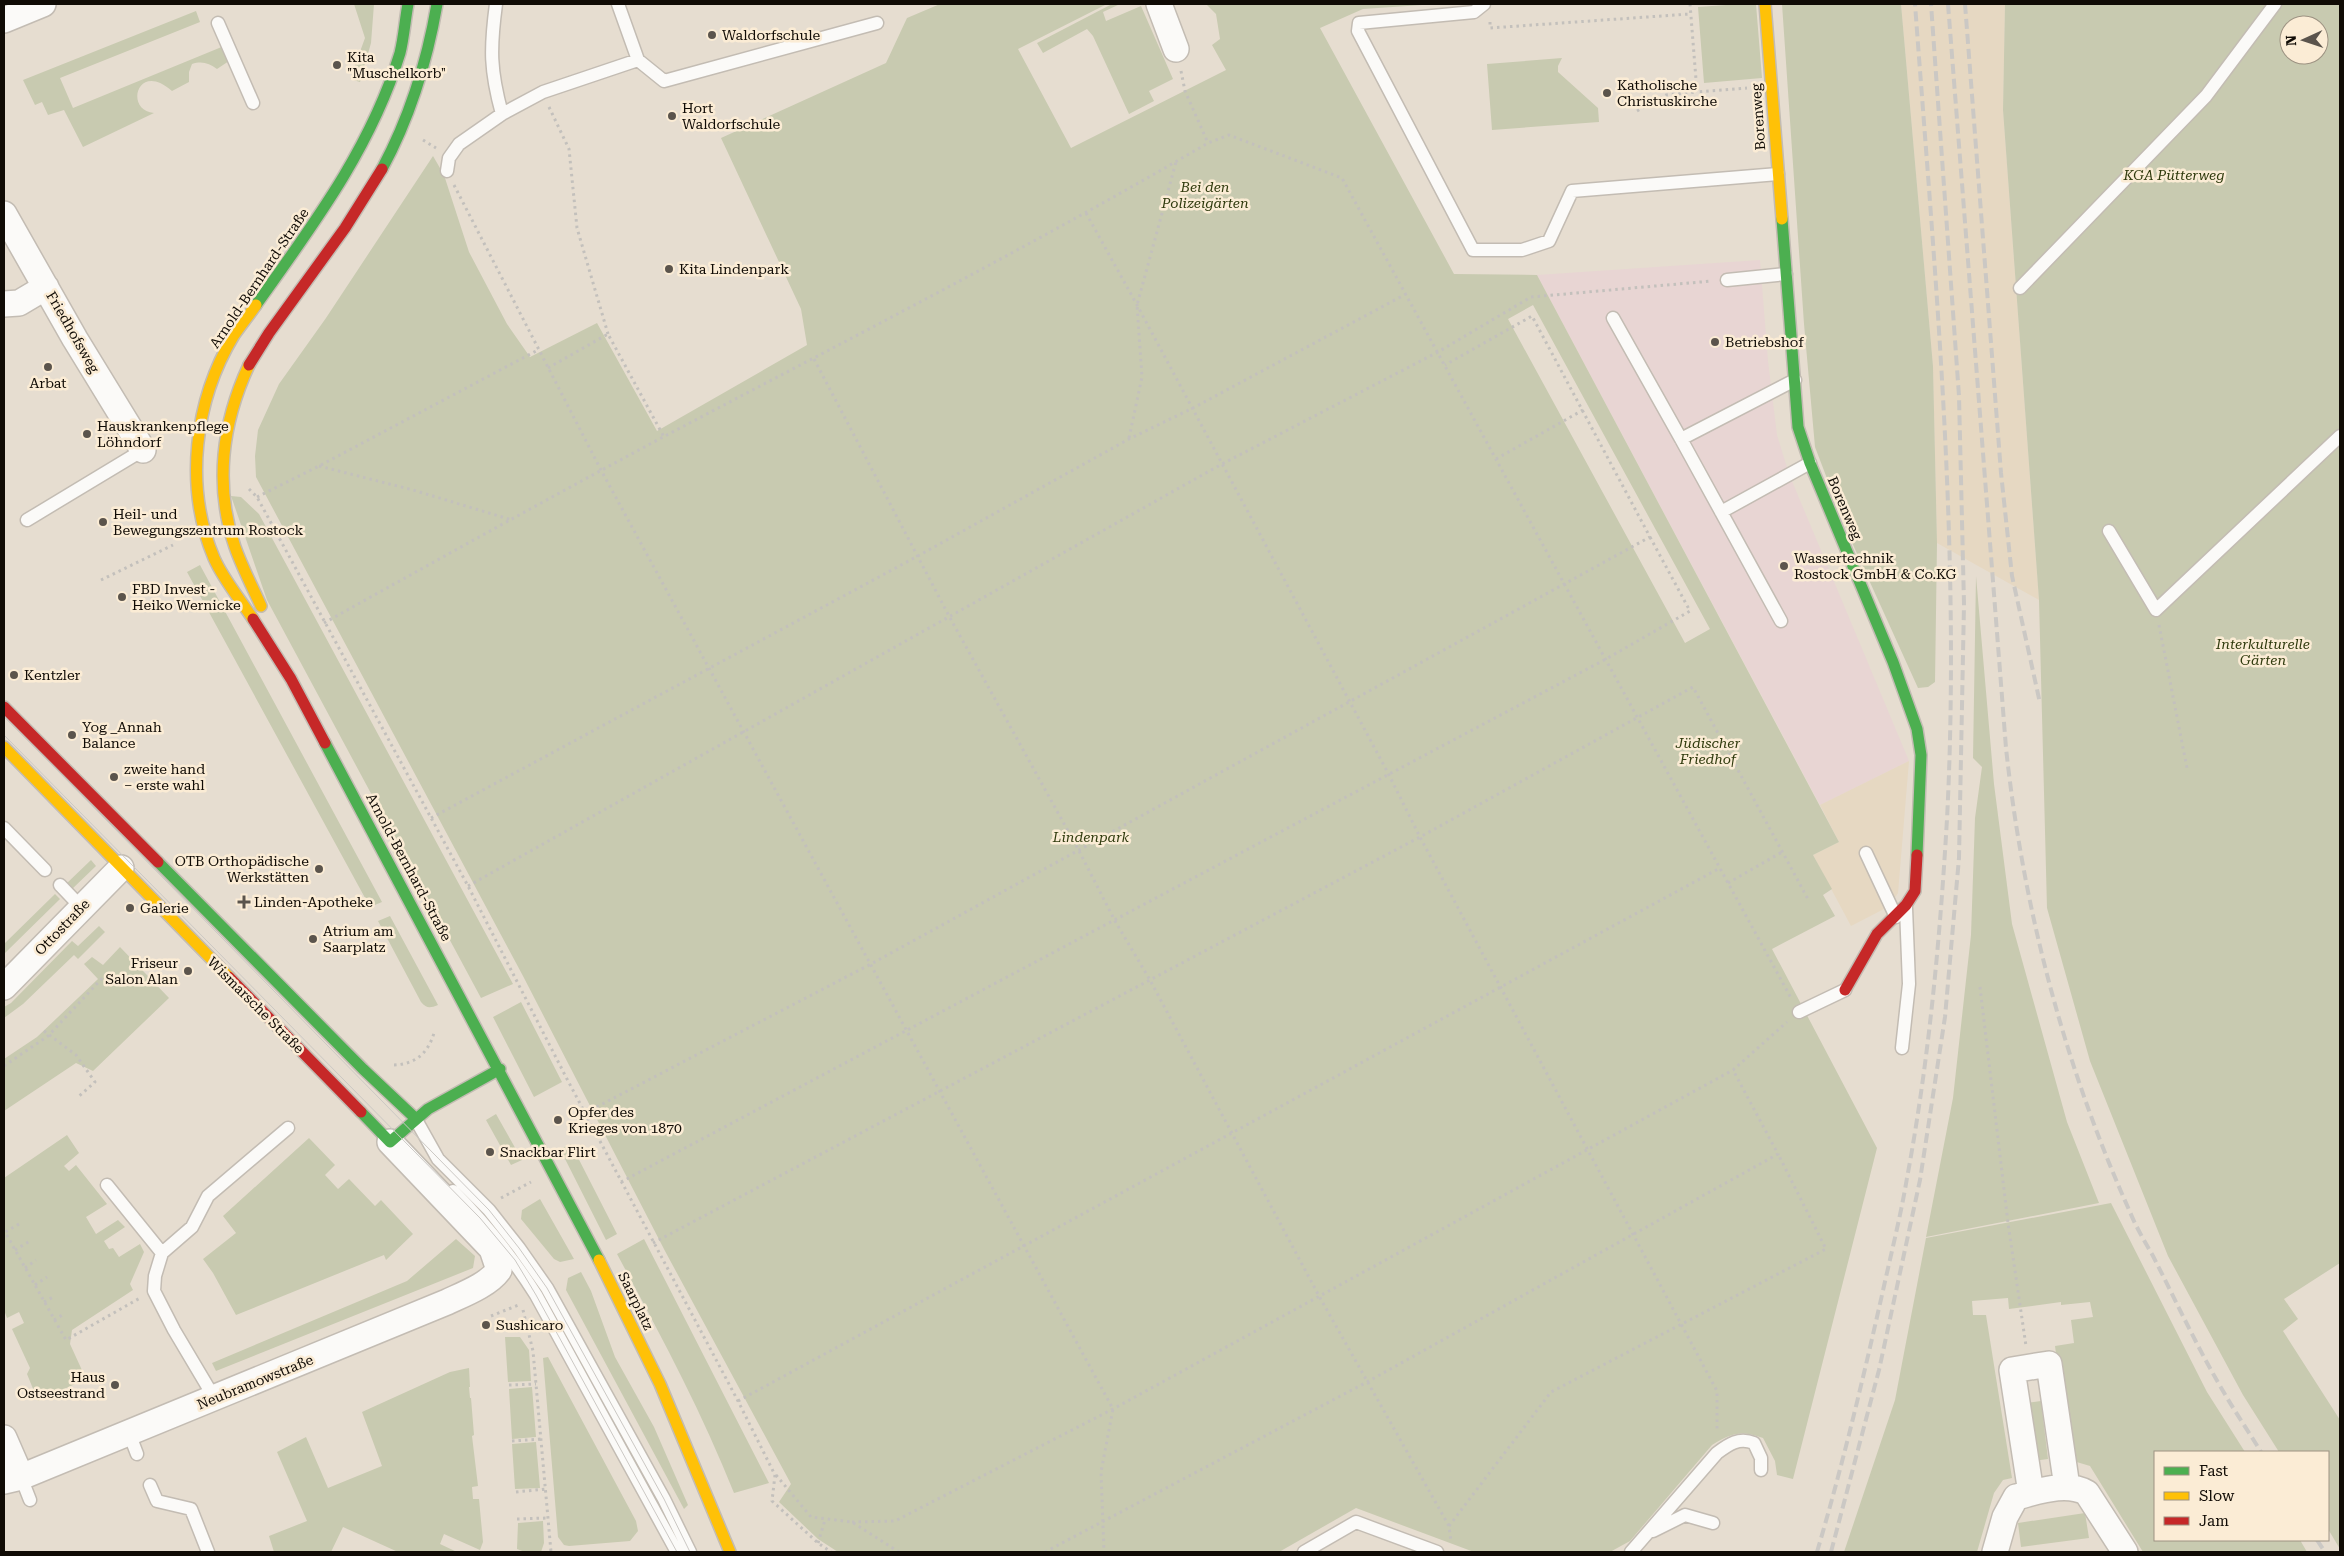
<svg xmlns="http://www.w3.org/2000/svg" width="2344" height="1556" viewBox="0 0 2344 1556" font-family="'Roboto Serif',serif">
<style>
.commercial{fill:#e8d5d3}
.built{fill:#e6d8c2}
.green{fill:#c8cab0;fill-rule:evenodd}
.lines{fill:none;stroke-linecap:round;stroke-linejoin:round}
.lane-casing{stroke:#c3bcb3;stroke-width:15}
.street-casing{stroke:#c3bcb3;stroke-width:28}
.fast-casing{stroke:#c3bcb3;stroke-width:14}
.slow-casing{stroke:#c3bcb3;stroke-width:14}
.jam-casing{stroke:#c3bcb3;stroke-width:14}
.path{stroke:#c3c0bc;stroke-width:3;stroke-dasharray:2.5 4;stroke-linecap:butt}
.lane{stroke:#fbfaf8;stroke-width:12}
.street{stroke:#fbfaf8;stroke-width:25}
.fast{stroke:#4caf50;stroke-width:11}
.slow{stroke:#ffc107;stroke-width:11}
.jam{stroke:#c62828;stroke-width:11}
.tram{stroke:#cbc8c4;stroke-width:1}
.rail{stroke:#cbc8c4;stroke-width:4;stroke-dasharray:10 5;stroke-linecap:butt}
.poi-dot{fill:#5b544c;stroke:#fbecd5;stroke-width:2}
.labels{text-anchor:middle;stroke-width:5;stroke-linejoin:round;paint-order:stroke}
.poi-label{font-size:14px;fill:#100b05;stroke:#fbecd5;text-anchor:start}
.street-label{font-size:14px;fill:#100b05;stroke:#fbecd5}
.park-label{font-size:14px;font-style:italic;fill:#2f3a0d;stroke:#fbecd5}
</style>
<rect width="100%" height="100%" fill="#e6ddd0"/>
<path class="commercial" d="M 1760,260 L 1768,361 L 1777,435 L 1789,474 L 1909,761 L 1820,805 L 1537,275 Z"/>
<path class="built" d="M 1901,4 L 2005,4 L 2003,110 L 2039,600 L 1937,543 L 1933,366 Z
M 1909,761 L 1898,893 L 1891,904 L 1882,910 L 1851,926 L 1813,855 L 1839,842 L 1820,805 Z"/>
<path class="green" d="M 354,4 L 374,4 L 371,43 L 360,82 L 350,79 L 365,38 Z
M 940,4 L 1107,4 L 1018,49 L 1071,148 L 1226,70 L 1212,45 L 1220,39 L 1216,14 L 1206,4 L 1437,4 L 1363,9 L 1320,28 L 1454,274 L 1537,275 L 1839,842 L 1813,855 L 1832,889 L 1823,895 L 1835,916 L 1772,949 L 1877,1148 L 1793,1479 L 1777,1475 L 1775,1461 L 1763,1438 C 1740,1430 1732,1433 1712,1445 L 1630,1541 L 1610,1552 L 1474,1552 L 1356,1508 L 1279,1552 L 838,1552 L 818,1539 L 779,1502 L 791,1484 L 665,1251 L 523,976 L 256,477 L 255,456 L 258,430 L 279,384 L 326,318 L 433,156 L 444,175 L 469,252 L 507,324 L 530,357 L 597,323 L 657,431 L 807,345 L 801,309 L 721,138 L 886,63 L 907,18 ZM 1533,305 L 1710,629 L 1685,643 L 1508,319 Z
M 1112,4 L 1120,4 L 1103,12 L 1106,21 L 1141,6 L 1173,79 L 1149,91 L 1154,101 L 1129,114 L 1093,36 L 1087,29 L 1043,53 L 1037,43 Z
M 1740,4 L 1756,4 L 1762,78 L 1704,83 L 1698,7 Z
M 1782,4 L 1901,4 L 1933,366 L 1937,543 L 1935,682 L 1928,687 L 1918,688 L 1849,536 L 1815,447 L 1804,324 Z
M 2005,4 L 2340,4 L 2340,1263 L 2284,1299 L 2298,1319 L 2283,1331 L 2340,1420 L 2340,1549 L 2328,1529 L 2328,1452 L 2279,1452 L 2243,1395 L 2168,1256 L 2090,1061 L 2047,908 L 2039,600 L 2003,110 ZM 2289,25 L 2319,25 L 2319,55 L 2289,55 Z
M 196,11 L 200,22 L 60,78 L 73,108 L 224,46 L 229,61 L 217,69 C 209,63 202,61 192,64 L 189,72 L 189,82 L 172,91 C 137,60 124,111 154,113 L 83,147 L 64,110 L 48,115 L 42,102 L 35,105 L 23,80 Z
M 1562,58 L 1558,66 L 1558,72 L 1598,108 L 1599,122 L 1492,130 L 1487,64 Z
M 231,496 L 241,497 L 259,514 L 513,984 L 481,998 L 267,600 Z
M 200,565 L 382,902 L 370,907 L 187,572 Z
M 1976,576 L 1994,784 L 2012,924 L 2067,1122 L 2099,1203 L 1926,1237 L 1953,1098 L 1971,935 L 1975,818 L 1982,767 L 1973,758 Z
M 91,860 L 96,866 L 71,890 L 66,884 Z
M 55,894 L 60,899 L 4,954 L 4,944 Z
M 390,916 L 438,1005 C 430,1008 427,1009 421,1002 L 378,921 Z
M 99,926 L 105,932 L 78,959 L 74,955 L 23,1004 L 4,1018 L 4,1007 L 11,1003 L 72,941 L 78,946 Z
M 120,947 L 169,998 L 93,1071 L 76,1063 L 4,1111 L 4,1059 L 37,1037 L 98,979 L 84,964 L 92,957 L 103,965 Z
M 521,1002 L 562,1082 L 534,1097 L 493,1017 Z
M 496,1114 L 522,1160 L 511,1165 L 486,1120 Z
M 67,1135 L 79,1153 L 64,1166 L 69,1171 L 76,1165 L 107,1204 L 86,1217 L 96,1234 L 118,1220 L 125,1227 L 104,1241 L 109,1249 L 113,1248 L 119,1257 L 140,1244 L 144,1252 L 130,1284 L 133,1290 L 72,1330 L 70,1344 L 86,1379 L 38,1401 L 27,1374 L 30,1368 L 12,1329 L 24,1323 L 19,1312 L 7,1318 L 4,1310 L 4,1178 Z
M 309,1138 L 335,1165 L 325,1175 L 338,1189 L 349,1179 L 375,1206 L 381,1200 L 413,1234 L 386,1260 L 384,1255 L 236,1315 L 213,1273 L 203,1259 L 236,1233 L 223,1216 Z
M 571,1144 L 617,1234 L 606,1240 L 560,1149 Z
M 540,1199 L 574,1259 L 560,1262 L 554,1259 L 521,1219 L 522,1210 Z
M 2111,1203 L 2207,1392 L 2245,1452 L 2155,1452 L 2155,1540 L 2300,1540 L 2307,1552 L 2143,1552 L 2090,1466 L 2070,1460 L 2055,1346 L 2074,1343 L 2071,1320 L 2093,1317 L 2090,1302 L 2061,1305 L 2061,1302 L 2009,1309 L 2008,1298 L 1972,1301 L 1973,1315 L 1986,1315 L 2012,1478 L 2003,1480 L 1994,1493 L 1977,1552 L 1844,1552 L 1895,1400 L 1926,1238 Z
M 456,1239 L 475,1256 L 473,1268 L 216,1371 L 212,1363 L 407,1281 Z
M 644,1239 L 769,1483 L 734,1493 C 701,1410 659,1332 617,1254 Z
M 581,1272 L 591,1291 L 615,1357 L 654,1427 L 688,1505 L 684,1509 L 566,1290 L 568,1278 Z
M 520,1337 L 529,1350 L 531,1381 L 508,1382 L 505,1337 Z
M 548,1357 L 636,1521 L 638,1531 L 630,1541 L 569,1546 L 564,1545 L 558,1537 L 543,1358 Z
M 469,1368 L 470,1387 L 469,1387 L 470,1398 L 471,1398 L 474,1435 L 472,1436 L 478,1486 L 472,1487 L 473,1499 L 479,1499 L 483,1542 L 480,1550 L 444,1534 L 440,1544 L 457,1552 L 398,1552 L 343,1527 L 331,1552 L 274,1552 L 269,1536 L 307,1521 L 277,1452 L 306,1437 L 328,1488 L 382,1466 L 362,1412 L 450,1372 Z
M 532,1387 L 536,1437 L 512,1439 L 509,1389 Z
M 2041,1401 L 2048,1459 L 2033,1461 L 2025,1403 Z
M 536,1442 L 540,1488 L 515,1489 L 512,1444 Z
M 2085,1513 L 2089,1538 L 2021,1547 L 2018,1523 Z
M 543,1521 L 544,1543 L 541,1552 L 525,1552 L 517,1549 L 518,1523 Z"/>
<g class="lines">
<defs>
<path id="lane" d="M 496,4 C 490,49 490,70 502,114
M 618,4 L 638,60 L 664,81 L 877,23
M 1484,4 L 1474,12 L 1359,23 L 1358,31 L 1473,250 L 1522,250 L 1549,241 L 1572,191 L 1778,174
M 218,23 L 253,103
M 447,171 L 449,158 L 459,144 L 502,114 L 543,92 L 638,60
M 1727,280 L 1786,274
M 2020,288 L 2206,96 L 2275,4
M 1613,318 L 1681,439
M 1721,512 L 1810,463
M 27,520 L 143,450
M 2109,531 L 2156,610 L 2340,436
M 1781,621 L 1681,439 L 1795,380
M 4,828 L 45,870
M 1866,853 L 1896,917
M 60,885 L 81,907
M 1799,1012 L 1845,990
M 1902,1048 L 1909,984 L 1906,908
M 415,1118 L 438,1159 L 489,1210 L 519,1248 L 547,1288 L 664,1499 L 690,1552
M 107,1185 L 162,1253 L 155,1276 L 154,1291 L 174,1330 L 215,1399
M 453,1191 C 485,1223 512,1257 536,1295 L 677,1552
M 162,1253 L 192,1227 L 208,1196 L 288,1128
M 129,1433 L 137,1454
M 21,1477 L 30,1500
M 150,1485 L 157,1501 L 191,1509 L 208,1552
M 1653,1531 L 1685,1515 L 1713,1523
M 1304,1552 L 1356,1522 L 1437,1552
M 1631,1552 L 1717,1453 C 1729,1444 1739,1437 1754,1443 L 1761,1458 L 1761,1470"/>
<path id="street" d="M 1159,4 L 1176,49
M 4,20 L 43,4
M 4,214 L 75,339 L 143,450
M 4,304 L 19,303 L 46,287
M 4,987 L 121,868
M 4,1438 L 21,1477
M 4,1481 L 21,1477 L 447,1302 C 464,1294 488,1285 499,1270 L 492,1249 L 390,1142
M 2031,1493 L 2012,1370 L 2049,1364 L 2067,1487
M 1995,1552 L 2005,1517 L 2016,1497 C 2037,1492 2066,1481 2087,1493 L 2125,1552"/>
<path id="fast" d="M 382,169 C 410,117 427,62 437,4
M 1782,219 L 1798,427 L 1810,463 L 1893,662 L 1917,729 L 1921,755 L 1917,855
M 256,305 C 313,225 371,148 400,53 C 404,37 405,20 408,4
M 325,743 L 599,1260
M 158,862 L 363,1069 L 414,1117
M 361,1112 L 390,1142 L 428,1109 L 500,1069"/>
<path id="slow" d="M 1765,4 L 1782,219
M 249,365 C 222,423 214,486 235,547 C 242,567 252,586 261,606
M 253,619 C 240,599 223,579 214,558 C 184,487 194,401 234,335 C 241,325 249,315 256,305
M 4,747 L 229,977
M 599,1260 L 660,1384 L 730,1552"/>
<path id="jam" d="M 249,365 L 269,333 L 345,228 L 382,169
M 253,619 L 291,679 L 325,743
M 4,707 L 158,862
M 229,977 L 361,1112
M 1845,990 L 1877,934 L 1906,905 L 1915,891 L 1917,855"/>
</defs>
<use href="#lane" class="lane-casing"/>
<use href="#street" class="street-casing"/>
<use href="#fast" class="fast-casing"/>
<use href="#slow" class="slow-casing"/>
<use href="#jam" class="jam-casing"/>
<path class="path" d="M 1690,4 L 1697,92 L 1747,88
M 1490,22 L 1490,28 L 1690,14
M 1181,71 L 1185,91 L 1208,143
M 549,107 L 569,149 L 577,228 L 608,334
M 1637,111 L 1666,95 L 1697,92
M 423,140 L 436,148
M 454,185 L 602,472 L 1113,1409 L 1101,1472 L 1104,1552
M 1086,213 L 1137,305 L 1388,773 L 1420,837 L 1717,1391 L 1717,1432
M 814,359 L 949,616 L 1078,849 L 1115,921 L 1150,980 L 1319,1296 L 1449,1526 L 1451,1542
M 548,368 L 608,334 L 664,437
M 1129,438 L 1142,377 L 1137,305 L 1176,162
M 1496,459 L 1583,410
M 319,466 L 413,490 L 512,520
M 249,489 L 257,497 L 468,886 L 567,1079 L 738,1401 L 775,1475 L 772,1501 L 818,1543 L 831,1552
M 257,497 L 319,466 L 538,350
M 101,580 L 173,545
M 324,623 C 437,560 551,497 665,436 C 847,340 1030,247 1208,143 L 1229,135 L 1342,178 L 1791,998
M 2159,625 L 2187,768
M 431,818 L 916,557 L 1129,439 L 1193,408 L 1406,294
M 1728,883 L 1782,852
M 468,886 L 1222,464 L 1438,352 L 1531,297 L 1712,281
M 1980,987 L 2008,1223 L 2026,1346
M 44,1031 L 76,1055 L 95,1082 L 78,1097
M 394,1065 C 416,1064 428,1053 434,1033
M 4,1066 L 48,1036 L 108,972
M 585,1113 L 871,964 L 1650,537 L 1532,316 L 1445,365
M 621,1182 L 1606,659 L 1690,611 L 1650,537
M 501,1198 L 531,1182
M 19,1224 L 5,1232 L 66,1340 L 140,1298
M 653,1243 L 1420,837 L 1693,687 L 1809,901
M 15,1250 L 30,1241
M 25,1268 L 36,1260
M 35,1285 L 47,1277
M 44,1302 L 53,1297
M 523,1310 L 533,1351 L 551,1552
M 491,1316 L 521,1304
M 54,1320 L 64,1314
M 509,1385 L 536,1384
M 738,1401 L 1720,868
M 512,1441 L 541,1439
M 776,1475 L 811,1517 L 852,1522 L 899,1552
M 516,1492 L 546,1489
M 517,1519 L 548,1518
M 852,1522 L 895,1521 L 1113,1409 L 1733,1070 L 1787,1022
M 1449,1526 L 1551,1392 L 1826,1249 L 1778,1154
M 818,1543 L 825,1520
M 1045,1552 L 1367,1382 L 1778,1154 L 1733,1070"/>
<use href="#lane" class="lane"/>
<use href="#street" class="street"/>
<use href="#fast" class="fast"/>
<use href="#slow" class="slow"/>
<use href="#jam" class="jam"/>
<path class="tram" d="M 4,716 L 489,1210 L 519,1248 L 547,1288 L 664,1499 L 690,1552
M 4,735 L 480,1218 L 515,1260 L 536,1295 L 677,1552"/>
<path class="rail" d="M 1948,4 L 2006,748 C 2023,907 2064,1065 2130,1212 C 2136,1227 2145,1242 2153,1256 C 2176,1301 2197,1347 2223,1391 C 2235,1412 2249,1432 2261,1452
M 1965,4 L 2001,473 L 2012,576 L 2040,703
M 2317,1540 L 2325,1552
M 1817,1552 C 1843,1464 1864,1375 1884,1286 C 1892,1250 1901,1214 1907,1178 C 1929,1060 1940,939 1947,819 C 1961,547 1935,275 1915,4
M 1831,1552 L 1879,1370 L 1920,1180 L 1945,1017 L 1959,858 L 1964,604 L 1959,396 L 1931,4"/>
</g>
<g class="poi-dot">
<circle cx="712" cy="35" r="5"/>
<circle cx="337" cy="65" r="5"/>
<circle cx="1607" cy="93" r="5"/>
<circle cx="672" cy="116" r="5"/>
<circle cx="669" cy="269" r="5"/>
<circle cx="1715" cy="342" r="5"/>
<circle cx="48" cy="367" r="5"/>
<circle cx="87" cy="434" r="5"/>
<circle cx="103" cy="522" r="5"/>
<circle cx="1784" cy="566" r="5"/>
<circle cx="122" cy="597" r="5"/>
<circle cx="14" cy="675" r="5"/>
<circle cx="72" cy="735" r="5"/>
<circle cx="114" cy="777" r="5"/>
<circle cx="319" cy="869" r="5"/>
<path d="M241.5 894.5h5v5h5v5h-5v5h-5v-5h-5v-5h5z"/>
<circle cx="130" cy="908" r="5"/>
<circle cx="313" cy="939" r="5"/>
<circle cx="188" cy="971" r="5"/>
<circle cx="558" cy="1120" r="5"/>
<circle cx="490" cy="1152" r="5"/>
<circle cx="486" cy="1325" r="5"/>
<circle cx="115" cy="1385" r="5"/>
</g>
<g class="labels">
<g class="poi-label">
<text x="722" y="40">Waldorfschule</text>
<text x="347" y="62">Kita<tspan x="347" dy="16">"Muschelkorb"</tspan></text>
<text x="1617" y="90">Katholische<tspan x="1617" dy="16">Christuskirche</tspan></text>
<text x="682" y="113">Hort<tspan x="682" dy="16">Waldorfschule</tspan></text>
<text x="679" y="274">Kita Lindenpark</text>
<text x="1725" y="347">Betriebshof</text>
<text x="48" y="388" text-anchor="middle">Arbat</text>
<text x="97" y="431">Hauskrankenpflege<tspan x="97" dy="16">Löhndorf</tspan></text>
<text x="113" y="519">Heil- und<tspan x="113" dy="16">Bewegungszentrum Rostock</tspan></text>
<text x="1794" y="563">Wassertechnik<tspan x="1794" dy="16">Rostock GmbH &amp; Co.KG</tspan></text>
<text x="132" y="594">FBD Invest -<tspan x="132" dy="16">Heiko Wernicke</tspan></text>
<text x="24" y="680">Kentzler</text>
<text x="82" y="732">Yog _Annah<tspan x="82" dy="16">Balance</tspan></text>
<text x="124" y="774">zweite hand<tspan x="124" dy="16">– erste wahl</tspan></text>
<text x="309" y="866" text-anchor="end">OTB Orthopädische<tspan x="309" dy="16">Werkstätten</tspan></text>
<text x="254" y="907">Linden-Apotheke</text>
<text x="140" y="913">Galerie</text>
<text x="323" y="936">Atrium am<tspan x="323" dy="16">Saarplatz</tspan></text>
<text x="178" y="968" text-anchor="end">Friseur<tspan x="178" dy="16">Salon Alan</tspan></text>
<text x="568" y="1117">Opfer des<tspan x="568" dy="16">Krieges von 1870</tspan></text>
<text x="500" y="1157">Snackbar Flirt</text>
<text x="496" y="1330">Sushicaro</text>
<text x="105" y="1382" text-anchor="end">Haus<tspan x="105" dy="16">Ostseestrand</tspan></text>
</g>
<g class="street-label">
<text transform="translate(1758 117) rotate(-94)" y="5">Borenweg</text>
<text transform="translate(259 278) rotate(-56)" y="5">Arnold-Bernhard-Straße</text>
<text transform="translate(73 332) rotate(60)" y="5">Friedhofsweg</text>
<text transform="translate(1845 508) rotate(67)" y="5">Borenweg</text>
<text transform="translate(409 867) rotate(62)" y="5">Arnold-Bernhard-Straße</text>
<text transform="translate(62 927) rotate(-46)" y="5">Ottostraße</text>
<text transform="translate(256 1005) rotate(45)" y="5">Wismarsche Straße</text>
<text transform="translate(636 1301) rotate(64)" y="5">Saarplatz</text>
<text transform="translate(255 1382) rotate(-22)" y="5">Neubramowstraße</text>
</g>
<g class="park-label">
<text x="2174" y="180">KGA Pütterweg</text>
<text x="1205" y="192">Bei den<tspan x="1205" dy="16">Polizeigärten</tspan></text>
<text x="2263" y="649">Interkulturelle<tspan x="2263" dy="16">Gärten</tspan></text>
<text x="1708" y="748">Jüdischer<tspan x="1708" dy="16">Friedhof</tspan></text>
<text x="1091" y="842">Lindenpark</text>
</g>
</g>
<rect width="2344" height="1556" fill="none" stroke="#100b05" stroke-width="10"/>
<rect x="2154" y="1451" width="175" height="90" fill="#fbecd5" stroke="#9d9282"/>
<rect x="2164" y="1467" width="25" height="8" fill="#4caf50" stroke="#9d9282"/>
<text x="2199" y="1476" font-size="15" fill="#100b05">Fast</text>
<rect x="2164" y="1492" width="25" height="8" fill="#ffc107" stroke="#9d9282"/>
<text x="2199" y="1501" font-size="15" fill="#100b05">Slow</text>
<rect x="2164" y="1517" width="25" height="8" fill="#c62828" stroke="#9d9282"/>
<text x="2199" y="1526" font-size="15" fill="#100b05">Jam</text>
<g transform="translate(2304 40) rotate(267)"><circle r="24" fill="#fbecd5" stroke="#9d9282"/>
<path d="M0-4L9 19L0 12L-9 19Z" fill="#5b544c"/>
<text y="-8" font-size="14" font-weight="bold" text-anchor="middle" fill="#100b05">N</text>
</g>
</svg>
